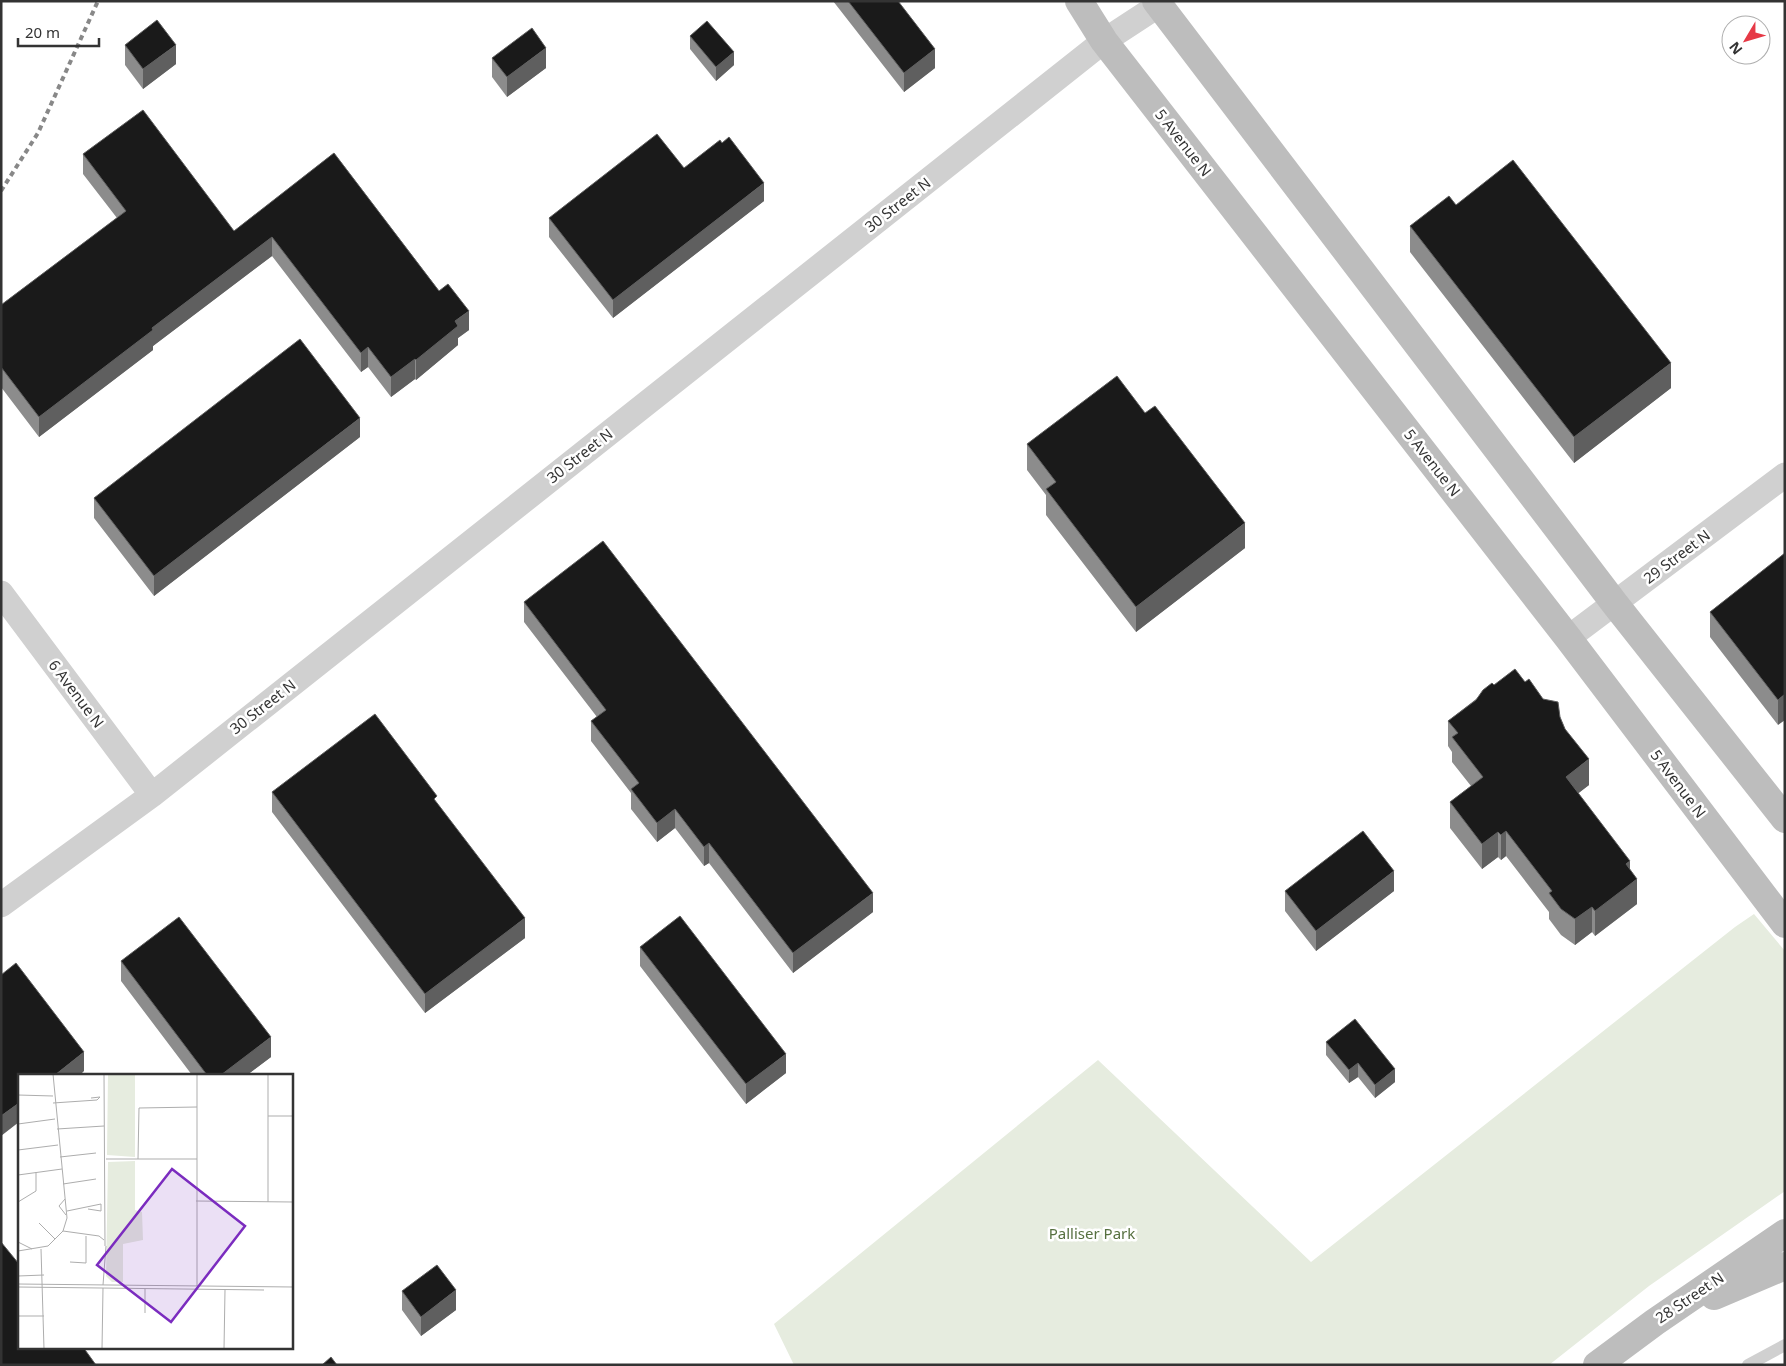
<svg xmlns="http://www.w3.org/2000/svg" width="1786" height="1366" viewBox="0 0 1786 1366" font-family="'Noto Sans',sans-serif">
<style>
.green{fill:#e6ecdf}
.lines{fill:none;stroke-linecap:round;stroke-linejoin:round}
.service{stroke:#d0d0d0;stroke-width:12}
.minor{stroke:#d0d0d0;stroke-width:25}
.secondary{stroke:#bdbdbd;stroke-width:28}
.rail{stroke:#888;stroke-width:4;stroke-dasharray:5 4;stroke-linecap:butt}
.wall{fill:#8c8c8c}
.shaded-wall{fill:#5f5f5f}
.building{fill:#1a1a1a;stroke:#5f5f5f}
.labels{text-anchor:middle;stroke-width:5;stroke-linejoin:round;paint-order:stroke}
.street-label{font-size:15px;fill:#333;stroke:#fff}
.park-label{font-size:15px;fill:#56703f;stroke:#fff}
.inset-road{fill:none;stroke:#adadad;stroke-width:1}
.view{fill:#7b2cbf;fill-opacity:0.15;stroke:#7b2cbf;stroke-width:2.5}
.inset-edge{fill:none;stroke:#333;stroke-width:2.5}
</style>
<rect width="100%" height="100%" fill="#fff"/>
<path class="green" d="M 1754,914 L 1785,951 L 1785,1191 L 1649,1286 L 1549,1365 L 794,1365 L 774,1324 L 1098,1060 L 1311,1262 L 1735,927 Z"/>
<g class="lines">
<path class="service" d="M 1748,1365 L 1785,1345"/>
<path class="minor" d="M 1,593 L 152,795
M 1568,638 L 1785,475
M 1,905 L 152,795 L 1104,41 L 1159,5"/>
<path class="secondary" d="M 1079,1 L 1104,41 L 1568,638 L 1785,924
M 1156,1 L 1615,604 L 1785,819
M 1714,1296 L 1785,1266
M 1597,1365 L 1655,1322 L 1785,1233"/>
<path class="rail" d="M 1,191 L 38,133 L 98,1"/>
</g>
<path class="wall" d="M 833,1 L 898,1 L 935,68 L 904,92 Z
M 690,36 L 734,65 L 716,81 L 690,49 Z
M 125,45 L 176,64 L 143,89 L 125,65 Z
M 492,58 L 546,68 L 507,97 L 492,77 Z
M 334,153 L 469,330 L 458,338 L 458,345 L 416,380 L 415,379 L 391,397 L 368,367 L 361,372 L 272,256 L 153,346 L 153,350 L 39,437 L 1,387 L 1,305 L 117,218 L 83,174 L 83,154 L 234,231 Z
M 684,168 L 764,201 L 613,318 L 549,237 L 549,218 Z
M 1456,205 L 1671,388 L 1574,463 L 1410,252 L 1410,226 Z
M 360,437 L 154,596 L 94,518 L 94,498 Z
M 1027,444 L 1245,548 L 1136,632 L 1046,515 L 1046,495 L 1027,470 Z
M 1785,553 L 1778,725 L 1710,637 L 1710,612 Z
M 524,602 L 873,912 L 793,973 L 709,863 L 704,866 L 675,828 L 657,842 L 631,809 L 631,793 L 591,741 L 591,721 L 597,717 L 524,622 Z
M 1525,682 L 1543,699 L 1560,717 L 1589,785 L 1578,793 L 1630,870 L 1637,904 L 1595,936 L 1592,932 L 1575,945 L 1561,935 L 1549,919 L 1549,912 L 1506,856 L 1501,860 L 1498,857 L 1482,869 L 1450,828 L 1450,802 L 1471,786 L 1452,762 L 1452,752 L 1448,746 L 1448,721 L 1494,685 Z
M 272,792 L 437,803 L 525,938 L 425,1013 L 272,812 Z
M 1285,891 L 1394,891 L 1316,951 L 1285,911 Z
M 640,947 L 786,1073 L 746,1104 L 640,966 Z
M 121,961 L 271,1057 L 247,1075 L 192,1075 L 121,981 Z
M 1326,1042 L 1395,1082 L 1375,1098 L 1358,1077 L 1349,1083 L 1326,1055 Z
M 402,1291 L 456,1310 L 421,1336 L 402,1310 Z"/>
<path class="shaded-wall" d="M 176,45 L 176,64 L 143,89 L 143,69 Z
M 546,48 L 546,68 L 507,97 L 507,77 Z
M 935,49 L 935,68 L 904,92 L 904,73 Z
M 734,52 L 734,65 L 716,81 L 716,67 Z
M 764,183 L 764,201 L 613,318 L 613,300 Z
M 272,237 L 272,256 L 153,346 L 153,350 L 39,437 L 39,417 L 152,328 Z
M 469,311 L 469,330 L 458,338 L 458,345 L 416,380 L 416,360 L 455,321 Z
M 368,347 L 368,367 L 361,372 L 361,353 Z
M 415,359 L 415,379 L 391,397 L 391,377 Z
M 1671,363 L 1671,388 L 1574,463 L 1574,437 Z
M 360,418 L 360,437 L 154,596 L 154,576 Z
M 1245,523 L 1245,548 L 1136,632 L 1136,607 Z
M 1785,694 L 1785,720 L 1778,725 L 1778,700 Z
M 1589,759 L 1589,785 L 1566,803 L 1566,777 Z
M 675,809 L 675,828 L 657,842 L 657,823 Z
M 1506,831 L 1506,856 L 1501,860 L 1501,835 Z
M 1498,832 L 1498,857 L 1482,869 L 1482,844 Z
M 709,843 L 709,863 L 704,866 L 704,847 Z
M 1630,861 L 1630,884 L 1637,879 L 1637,904 L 1595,936 L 1595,911 L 1626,864 Z
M 1394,871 L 1394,891 L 1316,951 L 1316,931 Z
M 873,893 L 873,912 L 793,973 L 793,953 Z
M 1592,907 L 1592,932 L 1575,945 L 1575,919 Z
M 525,918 L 525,938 L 425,1013 L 425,994 Z
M 271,1037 L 271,1057 L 247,1075 L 221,1075 Z
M 84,1052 L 84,1071 L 80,1075 L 55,1075 Z
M 786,1054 L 786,1073 L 746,1104 L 746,1084 Z
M 1358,1063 L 1358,1077 L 1349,1083 L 1349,1070 Z
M 1395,1069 L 1395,1082 L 1375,1098 L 1375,1085 Z
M 19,1103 L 19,1122 L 1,1136 L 1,1116 Z
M 456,1290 L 456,1310 L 421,1336 L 421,1317 Z"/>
<path class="building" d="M 848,1 L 898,1 L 935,49 L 904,73 Z
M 157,20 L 176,45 L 143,69 L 125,45 Z
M 707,21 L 734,52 L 716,67 L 690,36 Z
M 532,28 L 546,48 L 507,77 L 492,58 Z
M 143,110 L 234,231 L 334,153 L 439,291 L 448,284 L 469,311 L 455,321 L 458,326 L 416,360 L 415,359 L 391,377 L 368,347 L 361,353 L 272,237 L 152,328 L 153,330 L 39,417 L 1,367 L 1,305 L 126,211 L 83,154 Z
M 657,134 L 684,168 L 720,140 L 722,143 L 729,137 L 764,183 L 613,300 L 549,218 Z
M 1513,160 L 1671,363 L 1574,437 L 1410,226 L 1449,196 L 1456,205 Z
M 300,339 L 360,418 L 154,576 L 94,498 Z
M 1117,376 L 1145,413 L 1155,406 L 1245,523 L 1136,607 L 1046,489 L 1056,482 L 1027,444 Z
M 603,541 L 873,893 L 793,953 L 709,843 L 704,847 L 675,809 L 657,823 L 631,789 L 639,783 L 591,721 L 606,710 L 524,602 Z
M 1785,553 L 1785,694 L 1778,700 L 1710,612 Z
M 1515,669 L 1525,682 L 1529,679 L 1543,699 L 1558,702 L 1560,717 L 1565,729 L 1589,759 L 1566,777 L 1630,861 L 1626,864 L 1637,879 L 1595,911 L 1592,907 L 1575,919 L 1561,909 L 1549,893 L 1552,891 L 1506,831 L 1501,835 L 1498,832 L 1482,844 L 1450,802 L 1483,777 L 1452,737 L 1458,733 L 1448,721 L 1476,700 L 1483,690 L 1492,683 L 1494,685 Z
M 375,714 L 437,796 L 434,799 L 525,918 L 425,994 L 272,792 Z
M 1363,831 L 1394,871 L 1316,931 L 1285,891 Z
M 680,916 L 786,1054 L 746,1084 L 640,947 Z
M 179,917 L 271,1037 L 221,1075 L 207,1075 L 121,961 Z
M 16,963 L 84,1052 L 55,1075 L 19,1075 L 19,1103 L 1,1116 L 1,975 Z
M 1355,1019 L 1395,1069 L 1375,1085 L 1358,1063 L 1349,1070 L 1326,1042 Z
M 1,1242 L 19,1264 L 19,1347 L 83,1347 L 96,1365 L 1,1365 Z
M 437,1265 L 456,1290 L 421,1317 L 402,1291 Z
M 331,1357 L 337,1365 L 322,1365 Z"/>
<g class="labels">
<g class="street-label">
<text transform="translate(1183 143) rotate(52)" y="5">5 Avenue N</text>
<text transform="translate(898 205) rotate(-38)" y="5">30 Street N</text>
<text transform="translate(580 456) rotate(-38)" y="5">30 Street N</text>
<text transform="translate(1432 463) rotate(52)" y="5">5 Avenue N</text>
<text transform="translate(1677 557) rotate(-37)" y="5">29 Street N</text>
<text transform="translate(76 694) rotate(53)" y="5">6 Avenue N</text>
<text transform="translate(263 707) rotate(-38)" y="5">30 Street N</text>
<text transform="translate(1678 784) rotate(53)" y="5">5 Avenue N</text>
<text transform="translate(1690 1298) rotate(-34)" y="5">28 Street N</text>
</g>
<g class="park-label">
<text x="1092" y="1239">Palliser Park</text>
</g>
</g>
<g transform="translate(18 1074)">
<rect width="275" height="275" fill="#fff"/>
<path d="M 90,0 L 117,0 L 117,83 L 89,81 ZM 117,87 L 117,136 L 124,138 L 125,166 L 105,170 L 105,208 L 94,208 L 88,202 L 90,88 Z" fill="#e6ecdf"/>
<path class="inset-road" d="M 86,0 L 87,172M 0,21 L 35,22M 35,29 L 79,26 L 82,23 L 73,24M 250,42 L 275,42M 0,50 L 37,45M 39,55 L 86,52M 0,76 L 40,71M 42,83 L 78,79M 88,85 L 179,85M 120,85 L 121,34 L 179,33M 0,101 L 44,95M 45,110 L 78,105M 47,125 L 41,132 L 48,141M 178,127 L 275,128M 0,128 L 18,117 L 18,98M 250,128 L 250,0M 49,137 L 83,130 L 83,137 L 70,135M 21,149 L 37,165M 45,157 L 81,162 L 86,166M 0,168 L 14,175M 23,175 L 26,275M 0,177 L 30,172 L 45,157 L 49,144 L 35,0M 52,188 L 68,189 L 68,162M 0,202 L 26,201M 0,210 L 275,213M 85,211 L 88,172M 179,212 L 179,0M 0,213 L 246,216M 127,239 L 127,214M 0,242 L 26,242M 84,275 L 85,214M 206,275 L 207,216"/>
<path class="view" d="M 154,95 L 227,152 L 153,248 L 79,191 Z"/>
<rect width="275" height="275" class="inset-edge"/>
</g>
<rect width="1786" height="1366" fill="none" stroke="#333333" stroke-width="5"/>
<g transform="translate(1746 40) rotate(232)"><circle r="24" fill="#ffffff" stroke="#adadad"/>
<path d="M0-4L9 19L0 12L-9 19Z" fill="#e63946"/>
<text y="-8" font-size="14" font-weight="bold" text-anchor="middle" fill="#333333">N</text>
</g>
<path d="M18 38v8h81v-8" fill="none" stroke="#333333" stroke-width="2.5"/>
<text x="25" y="38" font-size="15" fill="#333333" stroke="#ffffff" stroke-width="4" paint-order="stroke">20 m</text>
</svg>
